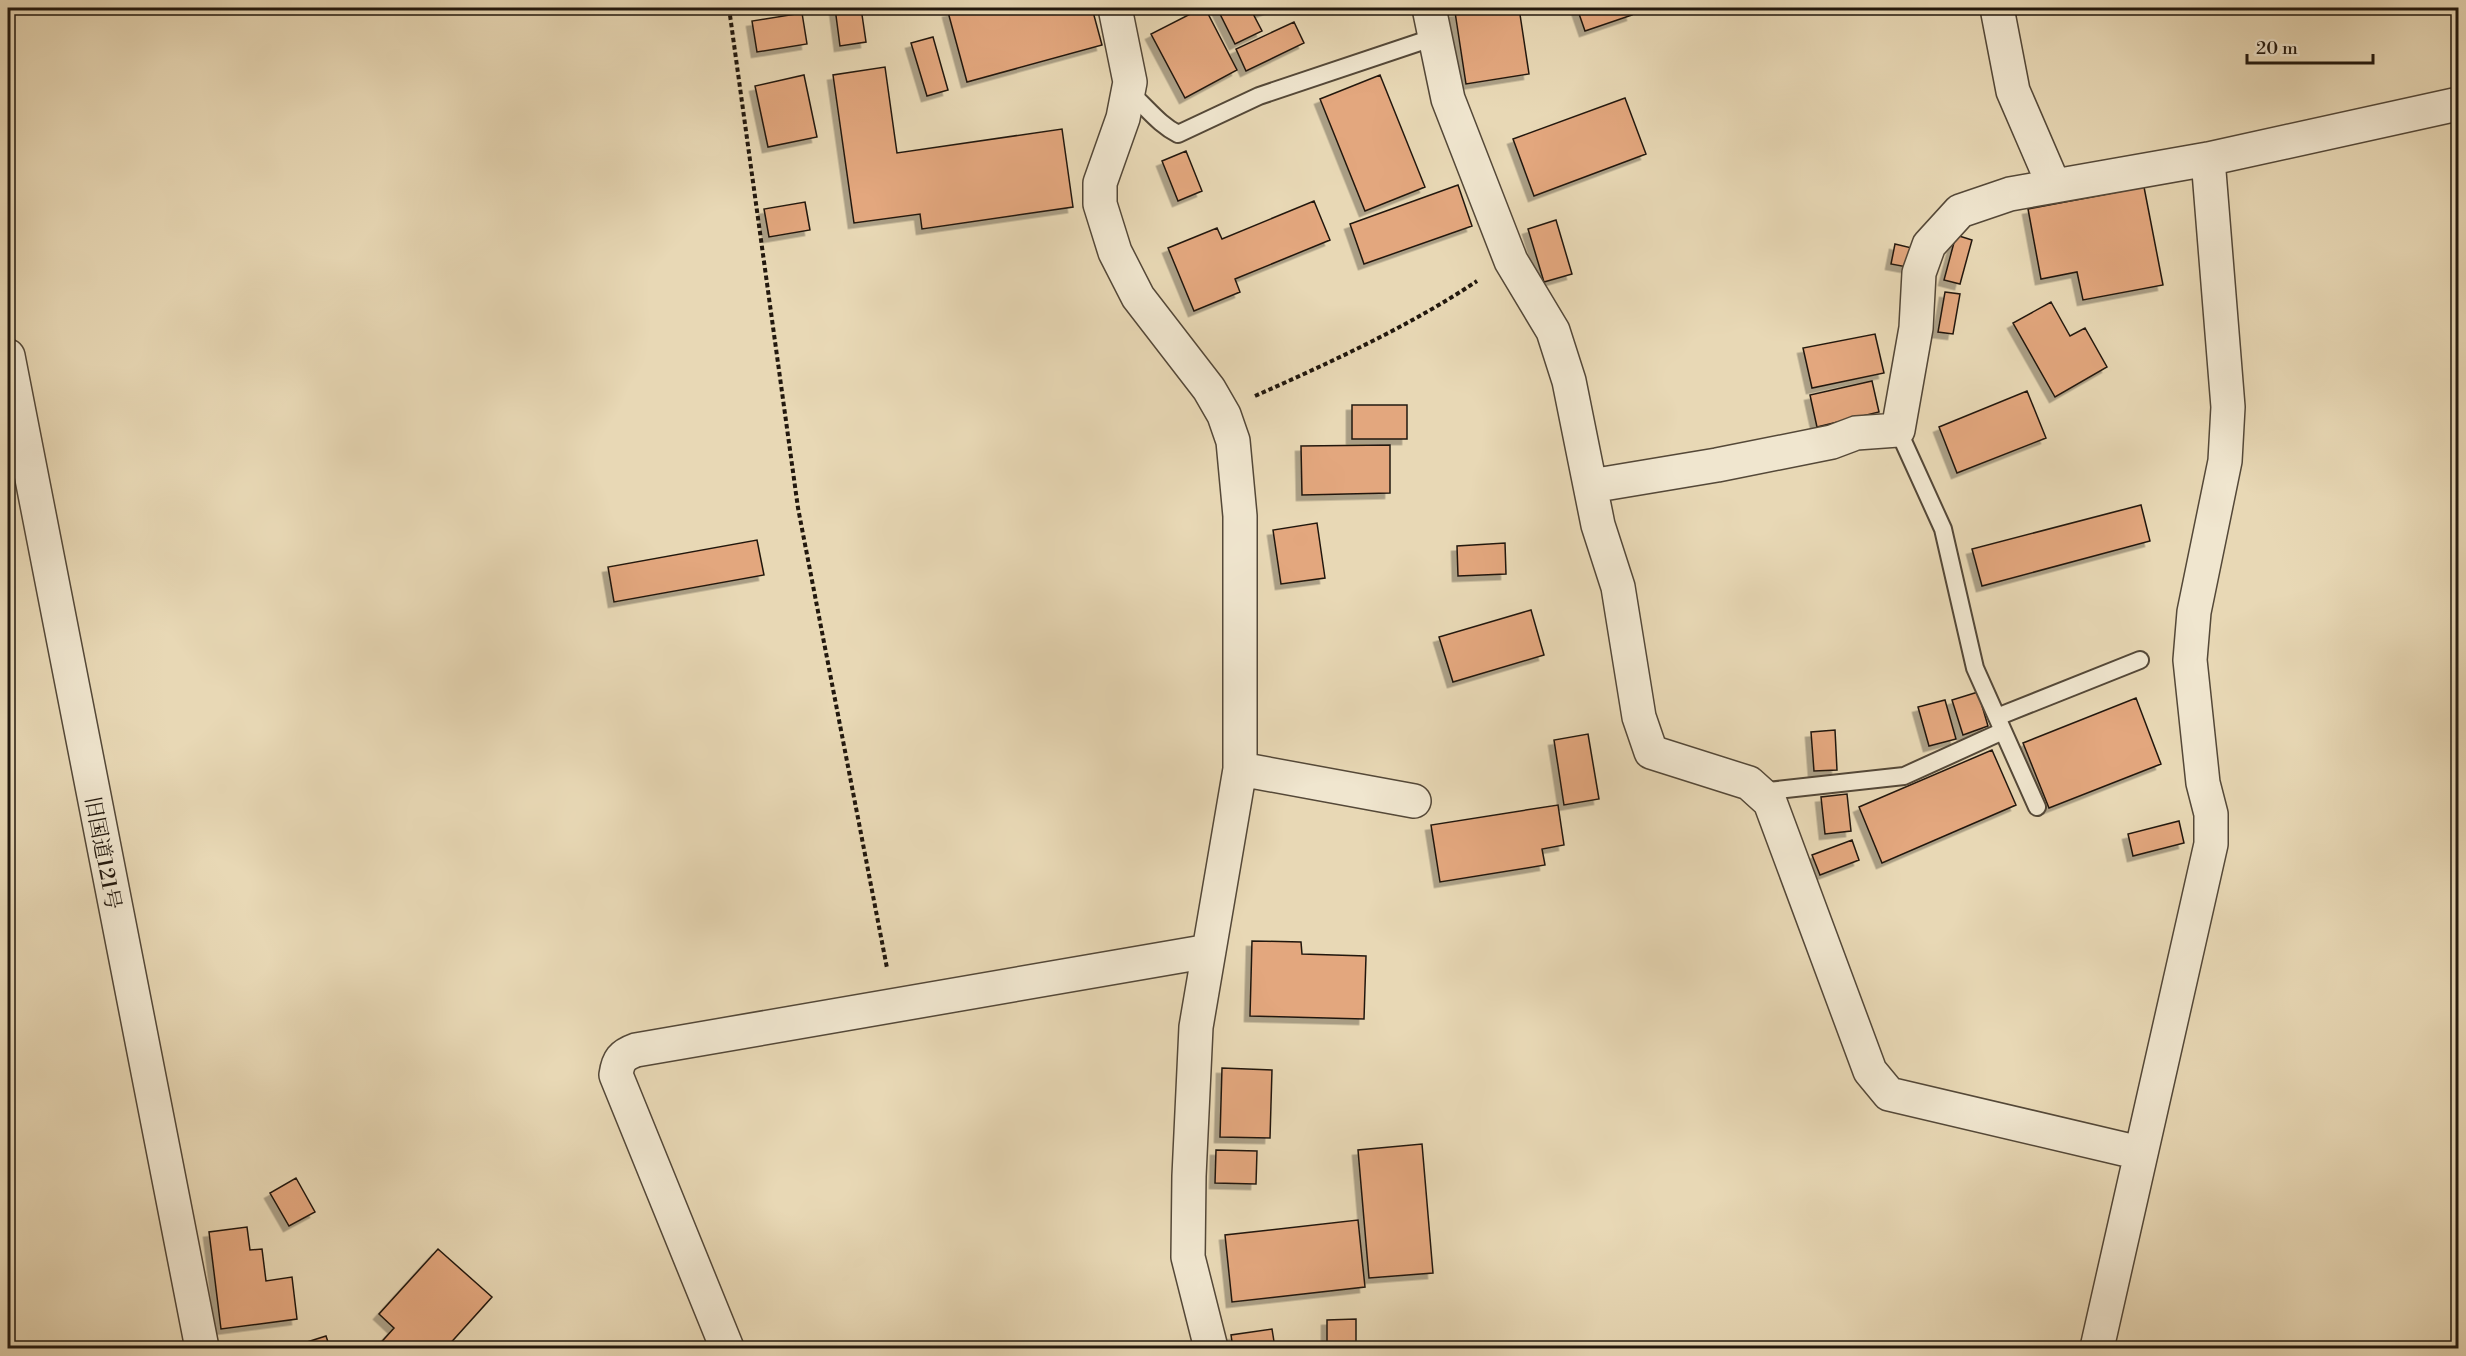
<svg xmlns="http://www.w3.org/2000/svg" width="2466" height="1356" viewBox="0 0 2466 1356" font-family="'Libre Bodoni','Noto Serif JP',serif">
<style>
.building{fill:#e3a77e;stroke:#22180e;stroke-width:1.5;filter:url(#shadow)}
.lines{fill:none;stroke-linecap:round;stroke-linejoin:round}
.service-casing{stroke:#544838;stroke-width:20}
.minor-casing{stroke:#544838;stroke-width:36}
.tertiary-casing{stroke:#544838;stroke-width:36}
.path{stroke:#22180e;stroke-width:4;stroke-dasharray:4.5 3;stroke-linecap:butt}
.service{stroke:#f0e6cf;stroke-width:16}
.minor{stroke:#f0e6cf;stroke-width:33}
.tertiary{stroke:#f0e6cf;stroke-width:33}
.labels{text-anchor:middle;stroke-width:5;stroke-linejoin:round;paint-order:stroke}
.street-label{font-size:21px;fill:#22180e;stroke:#f0e6cf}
</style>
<defs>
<filter id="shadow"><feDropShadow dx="-5.5" dy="5.5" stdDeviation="0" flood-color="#0004"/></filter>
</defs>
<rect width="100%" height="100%" fill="#e8d8b5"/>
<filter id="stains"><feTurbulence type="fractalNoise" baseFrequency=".00333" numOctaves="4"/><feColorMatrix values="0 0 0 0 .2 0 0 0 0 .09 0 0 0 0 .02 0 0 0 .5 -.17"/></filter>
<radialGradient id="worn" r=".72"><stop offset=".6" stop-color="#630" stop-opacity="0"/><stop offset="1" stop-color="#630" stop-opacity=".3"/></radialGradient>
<path class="building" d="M 835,8 L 861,8 L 866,42 L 840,46 Z
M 964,8 L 1092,8 L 1102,45 L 967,82 L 948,12 Z
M 1202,8 L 1205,8 L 1237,70 L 1185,98 L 1151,34 Z
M 1217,8 L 1250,8 L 1262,31 L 1235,44 Z
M 1253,8 L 1271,8 L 1256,14 Z
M 1482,8 L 1519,8 L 1529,74 L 1466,84 L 1455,12 Z
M 1577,8 L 1630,8 L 1632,15 L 1585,31 Z
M 802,13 L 807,44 L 757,52 L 752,21 Z
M 1294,22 L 1304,43 L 1246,71 L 1236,49 Z
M 933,37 L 948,90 L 927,96 L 911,43 Z
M 885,67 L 897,153 L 1062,129 L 1073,207 L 922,229 L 920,214 L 854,223 L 833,75 Z
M 804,75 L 817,137 L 768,147 L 755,86 Z
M 1380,75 L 1425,187 L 1365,211 L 1320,99 Z
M 1625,98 L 1646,154 L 1534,196 L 1513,139 Z
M 1186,151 L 1202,191 L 1178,201 L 1162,161 Z
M 1458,185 L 1472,226 L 1364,264 L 1350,224 Z
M 2144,187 L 2163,285 L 2083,300 L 2077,272 L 2041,279 L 2028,209 Z
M 1314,201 L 1330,240 L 1235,279 L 1240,292 L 1194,311 L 1168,248 L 1217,228 L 1222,239 Z
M 805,202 L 810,230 L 769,237 L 764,209 Z
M 1556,220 L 1572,274 L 1544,282 L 1528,229 Z
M 1956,235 L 1972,240 L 1960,284 L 1944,280 Z
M 1895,244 L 1916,249 L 1912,268 L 1891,264 Z
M 1945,292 L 1960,294 L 1953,334 L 1938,332 Z
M 2051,302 L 2070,336 L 2085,328 L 2107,367 L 2055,397 L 2013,323 Z
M 1875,334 L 1884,373 L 1812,388 L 1803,348 Z
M 1872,381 L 1879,412 L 1817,427 L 1810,395 Z
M 2027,391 L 2046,438 L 1957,473 L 1939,427 Z
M 1352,405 L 1407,405 L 1407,439 L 1352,439 Z
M 1390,445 L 1390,493 L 1302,495 L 1301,446 Z
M 2141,505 L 2150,541 L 1982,586 L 1972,549 Z
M 1317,523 L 1325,578 L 1281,584 L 1273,530 Z
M 757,540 L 764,575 L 614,602 L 608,567 Z
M 1505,543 L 1506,574 L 1458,576 L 1457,546 Z
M 1531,610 L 1544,655 L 1453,682 L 1439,637 Z
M 1978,692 L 1988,726 L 1963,735 L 1952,700 Z
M 2136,698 L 2161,764 L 2049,808 L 2023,743 Z
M 1945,700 L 1956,739 L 1929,746 L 1918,707 Z
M 1835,730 L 1837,770 L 1814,771 L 1811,732 Z
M 1588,734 L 1599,799 L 1564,805 L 1554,740 Z
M 1992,750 L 2016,805 L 1882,863 L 1859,807 Z
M 1847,794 L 1851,831 L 1825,834 L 1821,797 Z
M 1558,805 L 1564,845 L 1542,849 L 1545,865 L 1440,882 L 1431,825 Z
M 2179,821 L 2184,843 L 2133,856 L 2128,834 Z
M 1852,840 L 1859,860 L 1820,875 L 1812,855 Z
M 1252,941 L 1301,942 L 1302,954 L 1366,956 L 1364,1019 L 1250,1016 Z
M 1222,1068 L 1272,1070 L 1270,1138 L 1220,1137 Z
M 1422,1144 L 1433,1273 L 1369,1278 L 1358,1150 Z
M 1216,1150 L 1257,1151 L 1256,1184 L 1215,1183 Z
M 296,1178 L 315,1212 L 289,1226 L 270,1193 Z
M 1358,1220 L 1365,1287 L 1232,1302 L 1225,1235 Z
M 247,1227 L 250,1250 L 262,1249 L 266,1281 L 292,1277 L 297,1319 L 221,1329 L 209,1232 Z
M 438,1249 L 492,1297 L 446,1348 L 376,1348 L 394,1328 L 379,1314 Z
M 1356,1319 L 1356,1343 L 1327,1344 L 1327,1320 Z
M 1272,1329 L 1275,1348 L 1233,1348 L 1231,1335 Z
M 326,1336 L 330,1348 L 288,1348 Z"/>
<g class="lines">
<defs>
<path id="service" d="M 1129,92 C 1146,106 1158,124 1178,134 L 1259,96 L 1435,37
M 1898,430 L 1943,529 L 1975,668 L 2037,807
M 1997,717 L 2140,660
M 1759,792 L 1904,776 L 2003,731"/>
<path id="minor" d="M 1115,8 L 1130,82 L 1123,118 L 1100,183 L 1100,204 L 1115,252 L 1138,297 L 1209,389 L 1224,415 L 1233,441 L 1240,516 L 1240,769 L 1196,1027 L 1189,1176 L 1188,1257 L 1211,1348
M 1429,8 L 1448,99 L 1511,261 L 1553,331 L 1569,381 L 1598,525 L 1618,587 L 1639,717 L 1651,752 L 1749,783 L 1770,802 L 1870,1071 L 1889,1094 L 2140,1153
M 1997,8 L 2013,91 L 2054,186
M 1591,486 L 1717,465 L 1832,442 L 1856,433 L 1898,430 L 1916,328 L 1919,273 L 1929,245 L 1960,211 L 2010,194 L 2208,159 L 2458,104
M 1240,769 L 1414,801
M 727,1348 L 616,1075 C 618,1060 622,1055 636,1050 L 1209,951
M 2097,1348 L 2211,844 L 2211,814 L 2203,783 L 2190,660 L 2194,612 L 2225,461 L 2228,407 L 2208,159"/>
<path id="tertiary" d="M 8,356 L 202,1348"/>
</defs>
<use href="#service" class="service-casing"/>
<use href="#minor" class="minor-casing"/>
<use href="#tertiary" class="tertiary-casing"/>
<path class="path" d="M 729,8 L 798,508 L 887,968
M 1255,396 C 1329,363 1410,326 1477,281"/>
<use href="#service" class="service"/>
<use href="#minor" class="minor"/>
<use href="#tertiary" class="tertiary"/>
</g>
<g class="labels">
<g class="street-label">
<text transform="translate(103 853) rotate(79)" y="7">旧国道121号</text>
</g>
</g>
<rect width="2466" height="1356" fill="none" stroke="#e8d8b5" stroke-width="30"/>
<rect x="9" y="9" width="2448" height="1338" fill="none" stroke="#22180e" stroke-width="3"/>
<rect x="15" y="15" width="2436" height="1326" fill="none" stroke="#22180e" stroke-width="1.5"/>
<path d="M2247 54v9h126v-9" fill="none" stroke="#22180e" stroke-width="3"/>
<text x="2256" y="54" font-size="18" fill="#22180e" stroke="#f0e6cf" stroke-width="4.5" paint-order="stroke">20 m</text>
<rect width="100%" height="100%" filter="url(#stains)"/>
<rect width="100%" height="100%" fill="url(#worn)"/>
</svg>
